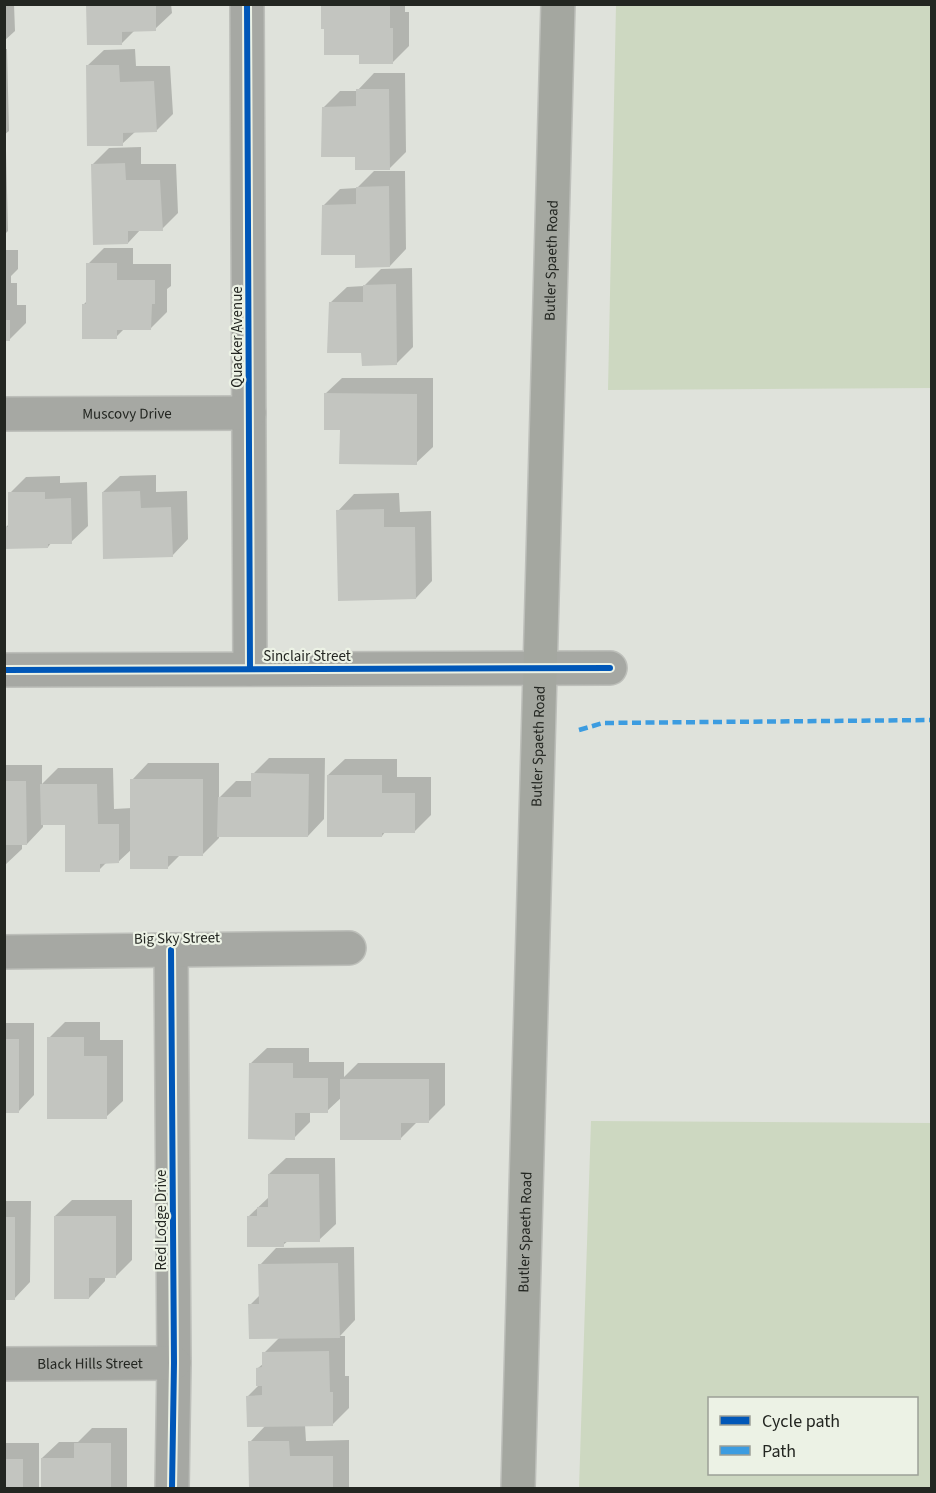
<svg xmlns="http://www.w3.org/2000/svg" width="936" height="1493" viewBox="0 0 936 1493" font-family="'Source Sans 3',sans-serif">
<style>
.green{fill:#cdd8c1;fill-rule:evenodd}
.shadow{fill:#0003}
.building{fill:#c3c5c0}
.lines{fill:none;stroke-linecap:round;stroke-linejoin:round}
.minor-casing{stroke:#bdbfba;stroke-width:36}
.secondary-casing{stroke:#bdbfba;stroke-width:36}
.minor{stroke:#a6a8a3;stroke-width:33}
.secondary{stroke:#a4a7a0;stroke-width:33}
.quiet{stroke:#3c9ce0;stroke-width:4.5;stroke-dasharray:9 4.5;stroke-linecap:butt}
.cycleway-casing{stroke:#ecf2e5;stroke-width:10}
.cycleway{stroke:#0057b8;stroke-width:6}
.labels{text-anchor:middle;stroke-width:4.5;stroke-linejoin:round;paint-order:stroke}
.street-label{font-size:15px;fill:#232621;stroke:#ecf2e5}
</style>
<rect width="100%" height="100%" fill="#dfe2db"/>
<path class="green" d="M 616,5 L 931,5 L 931,388 L 608,390 Z
M 591,1121 L 931,1123 L 931,1488 L 579,1488 ZM 710,1398 L 916,1398 L 916,1474 L 710,1474 Z"/>
<path class="shadow" d="M 4,4 L 14,4 L 15,31 L 4,41 Z
M 87,4 L 171,4 L 172,13 L 155,29 L 135,30 L 122,43 Z
M 323,4 L 405,4 L 405,12 L 409,12 L 409,46 L 393,62 L 360,53 Z
M 4,49 L 7,49 L 9,131 L 4,135 Z
M 135,49 L 136,66 L 170,66 L 173,114 L 156,131 L 136,131 L 122,144 L 87,66 L 104,50 Z
M 374,73 L 405,73 L 406,152 L 390,168 L 356,156 L 324,107 L 340,91 L 357,91 Z
M 141,147 L 141,164 L 176,164 L 178,213 L 162,229 L 141,229 L 128,243 L 93,164 L 109,148 Z
M 4,150 L 6,150 L 8,231 L 4,235 Z
M 374,171 L 405,171 L 406,249 L 390,266 L 356,253 L 324,205 L 340,189 L 357,188 Z
M 104,248 L 133,248 L 133,264 L 171,264 L 171,286 L 167,289 L 167,312 L 151,328 L 125,328 L 116,337 L 84,304 L 87,301 L 88,264 Z
M 4,250 L 18,250 L 18,269 L 11,276 L 11,283 L 17,283 L 17,305 L 26,305 L 26,323 L 9,340 L 4,340 Z
M 412,268 L 413,347 L 396,364 L 363,351 L 330,303 L 347,287 L 364,286 L 381,269 Z
M 342,378 L 433,378 L 433,447 L 416,463 L 341,429 L 325,394 Z
M 156,475 L 156,492 L 187,491 L 188,539 L 172,556 L 103,492 L 120,476 Z
M 60,476 L 60,483 L 87,482 L 88,526 L 71,542 L 52,542 L 48,547 L 5,528 L 10,523 L 10,493 L 26,477 Z
M 399,493 L 400,512 L 431,511 L 432,581 L 416,598 L 338,511 L 354,494 Z
M 269,758 L 325,758 L 324,819 L 308,836 L 219,835 L 219,838 L 203,854 L 181,854 L 168,867 L 132,849 L 118,862 L 107,862 L 99,870 L 66,823 L 43,824 L 43,827 L 27,844 L 22,844 L 22,849 L 4,866 L 4,765 L 42,765 L 42,784 L 58,768 L 113,768 L 114,809 L 132,808 L 132,780 L 148,763 L 219,763 L 219,798 L 236,781 L 252,781 L 253,774 Z
M 345,759 L 397,759 L 397,777 L 431,777 L 431,815 L 415,831 L 386,831 L 382,836 L 328,775 Z
M 65,1022 L 100,1022 L 100,1040 L 123,1040 L 123,1101 L 106,1117 L 49,1038 Z
M 4,1023 L 34,1023 L 34,1095 L 18,1112 L 4,1112 Z
M 267,1048 L 309,1048 L 309,1062 L 344,1062 L 344,1077 L 358,1063 L 445,1063 L 445,1105 L 429,1121 L 417,1122 L 400,1139 L 342,1097 L 327,1111 L 310,1111 L 310,1122 L 294,1138 L 250,1064 Z
M 286,1158 L 335,1158 L 336,1224 L 319,1240 L 288,1241 L 283,1245 L 249,1216 L 269,1197 L 269,1174 Z
M 72,1200 L 132,1200 L 132,1260 L 115,1277 L 105,1277 L 105,1281 L 89,1298 L 55,1216 Z
M 4,1201 L 31,1201 L 30,1282 L 14,1299 L 4,1299 Z
M 354,1247 L 355,1320 L 340,1336 L 345,1336 L 345,1376 L 349,1376 L 349,1408 L 333,1424 L 305,1425 L 306,1441 L 349,1440 L 349,1488 L 250,1488 L 250,1442 L 266,1425 L 247,1397 L 258,1386 L 258,1368 L 264,1363 L 264,1353 L 279,1338 L 250,1305 L 260,1295 L 260,1265 L 276,1248 Z
M 92,1428 L 127,1428 L 127,1488 L 42,1488 L 42,1458 L 59,1442 L 78,1442 Z
M 4,1443 L 39,1443 L 39,1488 L 4,1488 Z"/>
<path class="building" d="M 86,4 L 156,4 L 156,31 L 122,32 L 122,45 L 87,45 Z
M 321,4 L 390,4 L 390,28 L 393,28 L 393,64 L 359,64 L 359,55 L 324,55 L 324,29 L 321,29 Z
M 86,65 L 119,65 L 120,82 L 154,81 L 157,132 L 123,133 L 123,146 L 87,146 Z
M 356,89 L 389,89 L 390,170 L 355,170 L 355,157 L 321,157 L 322,107 L 356,106 Z
M 125,163 L 126,180 L 160,180 L 163,231 L 128,231 L 128,244 L 93,245 L 91,164 Z
M 389,186 L 390,267 L 355,268 L 355,255 L 321,255 L 322,205 L 356,204 L 356,187 Z
M 86,263 L 117,263 L 117,280 L 155,280 L 155,304 L 152,304 L 151,330 L 117,330 L 117,339 L 82,339 L 82,304 L 86,304 Z
M 396,284 L 397,365 L 362,366 L 361,353 L 327,353 L 329,302 L 363,302 L 363,285 Z
M 5,320 L 10,320 L 10,341 L 5,341 Z
M 324,393 L 417,394 L 417,465 L 339,464 L 340,430 L 324,430 Z
M 140,491 L 141,508 L 171,507 L 173,557 L 103,559 L 102,492 Z
M 8,492 L 45,492 L 45,499 L 71,498 L 72,544 L 48,544 L 48,548 L 4,549 L 4,527 L 8,527 Z
M 384,509 L 384,527 L 415,527 L 416,599 L 338,601 L 336,510 Z
M 251,773 L 309,774 L 308,837 L 217,837 L 218,797 L 251,797 Z
M 327,775 L 382,775 L 382,793 L 415,793 L 415,833 L 382,833 L 382,837 L 327,837 Z
M 130,779 L 203,779 L 203,856 L 168,856 L 168,869 L 130,869 Z
M 4,781 L 26,781 L 27,845 L 4,845 Z
M 40,784 L 97,784 L 98,824 L 119,824 L 119,863 L 100,864 L 100,872 L 65,872 L 65,825 L 41,825 Z
M 47,1037 L 84,1037 L 84,1056 L 107,1056 L 107,1119 L 47,1119 Z
M 5,1039 L 19,1039 L 19,1113 L 5,1113 Z
M 249,1063 L 293,1063 L 293,1078 L 328,1078 L 328,1113 L 295,1113 L 295,1140 L 248,1139 Z
M 340,1079 L 429,1079 L 429,1123 L 401,1123 L 401,1140 L 340,1140 Z
M 268,1174 L 319,1174 L 320,1242 L 284,1242 L 284,1247 L 247,1247 L 247,1216 L 257,1216 L 257,1207 L 268,1207 Z
M 54,1216 L 116,1216 L 116,1278 L 89,1278 L 89,1299 L 54,1299 Z
M 4,1217 L 15,1217 L 15,1300 L 4,1300 Z
M 338,1263 L 340,1338 L 249,1339 L 248,1304 L 259,1304 L 258,1264 Z
M 329,1351 L 330,1392 L 333,1392 L 333,1426 L 247,1427 L 246,1396 L 262,1395 L 262,1386 L 256,1386 L 256,1368 L 262,1367 L 262,1352 Z
M 248,1441 L 289,1441 L 290,1456 L 333,1456 L 333,1488 L 249,1488 Z
M 74,1443 L 111,1443 L 111,1488 L 41,1488 L 41,1458 L 74,1458 Z
M 4,1459 L 23,1459 L 23,1488 L 4,1488 Z"/>
<g class="lines">
<defs>
<g id="minor">
<path d="M 247,4 L 250,669"/>
<path id="s1" d="M 4,414 L 249,413"/>
<path d="M 4,670 L 610,668"/>
<path d="M 171,950 L 174,1363 L 172,1488"/>
<path d="M 4,952 L 349,948"/>
<path id="s2" d="M 4,1364 L 174,1363"/>
</g>
<g id="secondary">
<path id="s3" d="M 518,1488 L 558,4"/>
</g>
</defs>
<use href="#minor" class="minor-casing"/>
<use href="#secondary" class="secondary-casing"/>
<use href="#minor" class="minor"/>
<use href="#secondary" class="secondary"/>
<path class="quiet" d="M 579,730 L 603,723 L 932,720"/>
<defs>
<path id="cycleway" d="M 247,4 L 250,669
M 4,670 L 610,668
M 171,950 L 174,1363 L 172,1488"/>
</defs>
<use href="#cycleway" class="cycleway-casing"/>
<use href="#cycleway" class="cycleway"/>
</g>
<g class="labels">
<g class="street-label">
<text dy="5" stroke="none"><textPath href="#s3" startOffset="1228">Butler Spaeth Road</textPath></text>
<text transform="translate(237 337) rotate(-90)" y="5">Quacker Avenue</text>
<text dy="5" stroke="none"><textPath href="#s1" startOffset="123">Muscovy Drive</textPath></text>
<text x="307" y="661">Sinclair Street</text>
<text dy="5" stroke="none"><textPath href="#s3" startOffset="742">Butler Spaeth Road</textPath></text>
<text transform="translate(177 938) rotate(-1)" y="5">Big Sky Street</text>
<text transform="translate(161 1220) rotate(-90)" y="5">Red Lodge Drive</text>
<text dy="5" stroke="none"><textPath href="#s3" startOffset="256">Butler Spaeth Road</textPath></text>
<text dy="5" stroke="none"><textPath href="#s2" startOffset="86">Black Hills Street</textPath></text>
</g>
</g>
<rect width="936" height="1493" fill="none" stroke="#232621" stroke-width="12"/>
<rect x="708" y="1397" width="210" height="78" fill="#ecf2e5" stroke="#9ca097" stroke-width="1.5"/>
<rect x="720" y="1416" width="30" height="9" fill="#0057b8" stroke="#9ca097" stroke-width="1.5"/>
<text x="762" y="1427" font-size="18" fill="#232621">Cycle path</text>
<rect x="720" y="1446" width="30" height="9" fill="#3c9ce0" stroke="#9ca097" stroke-width="1.5"/>
<text x="762" y="1457" font-size="18" fill="#232621">Path</text>
</svg>
